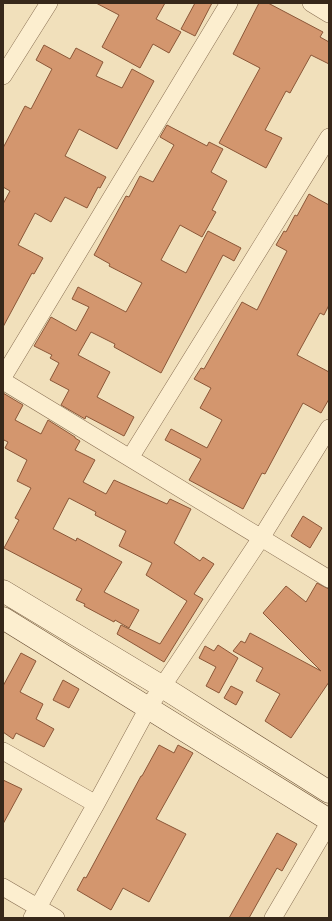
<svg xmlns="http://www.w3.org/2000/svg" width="332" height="921" viewBox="0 0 332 921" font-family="Merriweather,serif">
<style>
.building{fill:#d3966e;stroke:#8b5738}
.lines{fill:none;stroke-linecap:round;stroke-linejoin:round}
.street-casing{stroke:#8a7054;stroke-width:18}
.secondary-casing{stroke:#6b5137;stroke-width:23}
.street{stroke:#fceecf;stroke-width:17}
.secondary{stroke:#fceecf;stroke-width:22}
</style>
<rect width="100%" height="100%" fill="#f1e0bb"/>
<path class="building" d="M 96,3 L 165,3 L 156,19 L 181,32 L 169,53 L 153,44 L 140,68 L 102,47 L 119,15 Z
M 195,3 L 212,3 L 195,36 L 181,29 Z
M 259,3 L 268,3 L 323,32 L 320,37 L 329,42 L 329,64 L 311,55 L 290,93 L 286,91 L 265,130 L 282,138 L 266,168 L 219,143 L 260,68 L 233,54 Z
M 44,45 L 70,59 L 76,48 L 103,62 L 96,76 L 122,88 L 132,69 L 154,81 L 117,149 L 79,129 L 65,156 L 106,177 L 100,188 L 98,187 L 87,208 L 65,197 L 51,222 L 35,213 L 18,245 L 43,258 L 34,274 L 32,273 L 3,327 L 3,204 L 10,191 L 3,187 L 3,148 L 25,106 L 31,109 L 52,69 L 36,60 Z
M 167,125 L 207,146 L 209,142 L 223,149 L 211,172 L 227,181 L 212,210 L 216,212 L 202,237 L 180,225 L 161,260 L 186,273 L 208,231 L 241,248 L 234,261 L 223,255 L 161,373 L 114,347 L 115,344 L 91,332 L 78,355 L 110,372 L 97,397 L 134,417 L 124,436 L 86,416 L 85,419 L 61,405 L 69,390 L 50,380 L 59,363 L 50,358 L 52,355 L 34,346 L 51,317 L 76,331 L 89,307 L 72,299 L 78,287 L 126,312 L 142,283 L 109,266 L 110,264 L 94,255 L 126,196 L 129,197 L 140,176 L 153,182 L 174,145 L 160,137 Z
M 309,194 L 329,205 L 329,305 L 324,315 L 320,313 L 297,355 L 329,372 L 329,399 L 321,413 L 303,403 L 265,474 L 262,473 L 243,509 L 189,480 L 201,459 L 165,440 L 171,429 L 207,448 L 222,420 L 200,408 L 211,388 L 194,379 L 201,368 L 204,369 L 242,302 L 257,310 L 287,251 L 276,245 L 284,231 L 286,232 L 295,215 L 297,216 Z
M 3,393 L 23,405 L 15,420 L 41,434 L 48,420 L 75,437 L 75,438 L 80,441 L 75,450 L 95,460 L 83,482 L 106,494 L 114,480 L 167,504 L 170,499 L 191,509 L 174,543 L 200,561 L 203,557 L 214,564 L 194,594 L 203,599 L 164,662 L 117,634 L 121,625 L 160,644 L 187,601 L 146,575 L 152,563 L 119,546 L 126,531 L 95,515 L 96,512 L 69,498 L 53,529 L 76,541 L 77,538 L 122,562 L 104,592 L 139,610 L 129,628 L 115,620 L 114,622 L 84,606 L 85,604 L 76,600 L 82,589 L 4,548 L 19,520 L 15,518 L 31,488 L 17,481 L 27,460 L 5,448 L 8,442 L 4,440 L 3,442 Z
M 303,516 L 322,528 L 310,548 L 291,536 Z
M 317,583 L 329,589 L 329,682 L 291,738 L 265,721 L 280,694 L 256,681 L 263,668 L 233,651 L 241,641 L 245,643 L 250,633 L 321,671 L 263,613 L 286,586 L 306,602 Z
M 218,645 L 238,658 L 219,693 L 206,686 L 216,667 L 199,658 L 205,646 L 214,651 Z
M 21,653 L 36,661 L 20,692 L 43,704 L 36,719 L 54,729 L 44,747 L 16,733 L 13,739 L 3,732 L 3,686 Z
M 63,680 L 79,689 L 69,708 L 53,700 Z
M 231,686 L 243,692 L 236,705 L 224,698 Z
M 159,745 L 174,753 L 178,745 L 193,753 L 156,819 L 186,834 L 149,902 L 123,888 L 111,910 L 77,890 L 84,877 L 86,878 L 141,776 L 142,776 Z
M 3,780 L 22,789 L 3,824 Z
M 277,833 L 297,844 L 282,871 L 277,868 L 249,918 L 229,918 Z"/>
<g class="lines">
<defs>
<path id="street" d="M 311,3 L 329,14
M 3,76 L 49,3
M 3,377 L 229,3
M 3,381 L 329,579
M 130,458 L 329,137
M 3,751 L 96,804
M 3,887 L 56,918
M 32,918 L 96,804 L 148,708 L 261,538 L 329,428
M 273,918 L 329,823"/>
<path id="secondary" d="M 3,591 L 161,686 L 329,792
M 3,618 L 329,820"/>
</defs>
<use href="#street" class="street-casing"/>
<use href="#secondary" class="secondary-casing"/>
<use href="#street" class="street"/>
<use href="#secondary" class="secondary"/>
</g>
<rect width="332" height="921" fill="none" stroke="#37281a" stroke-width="8"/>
</svg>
